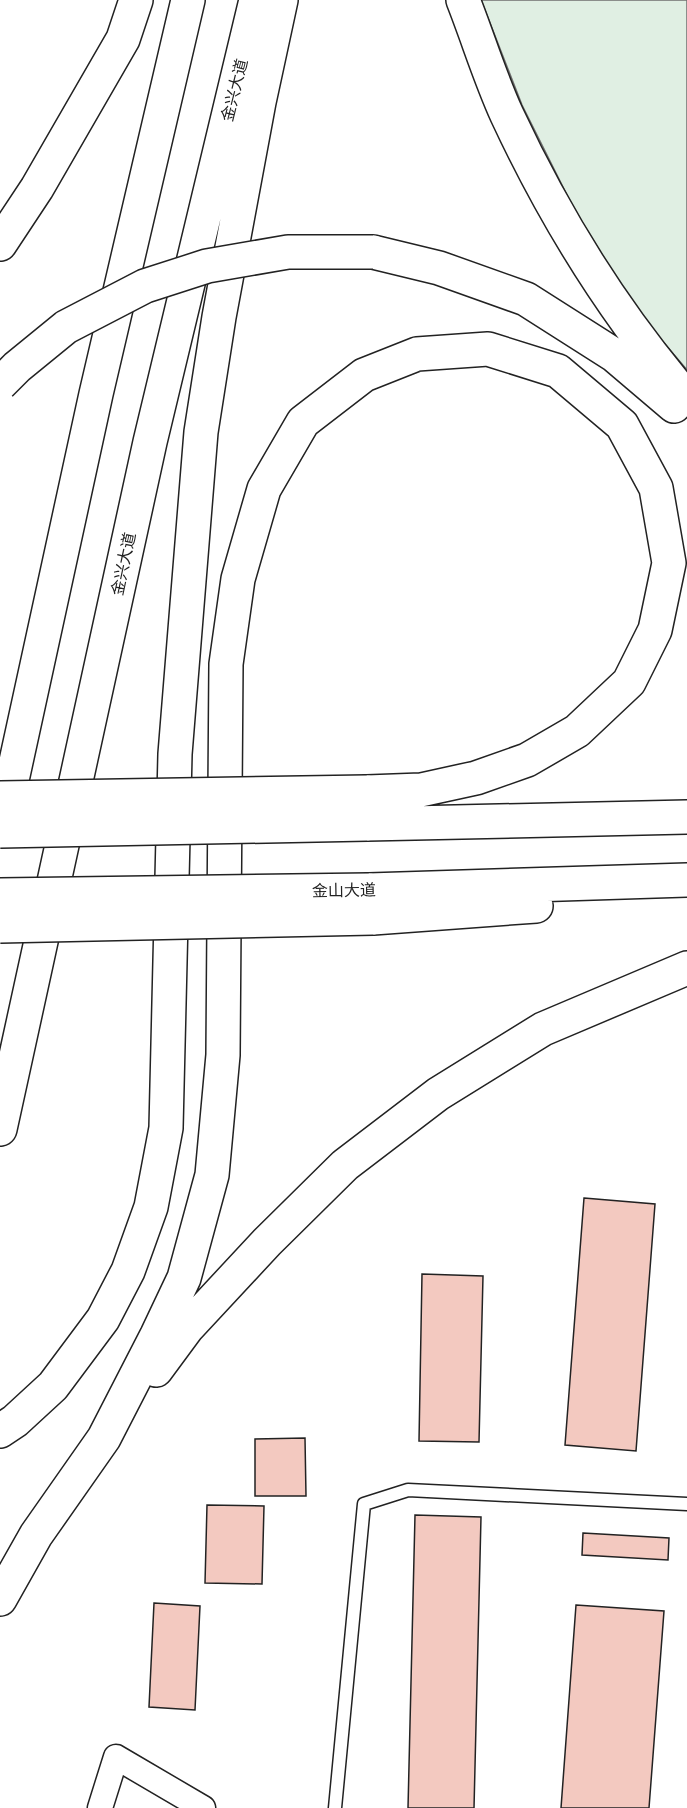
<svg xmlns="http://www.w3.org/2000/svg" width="687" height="1808" viewBox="0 0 687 1808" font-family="Signika,'Noto Sans SC',sans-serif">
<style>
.green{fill:#e0efe3;stroke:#6f6f6f;stroke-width:1.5}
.building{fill:#f3c9c0;stroke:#222;stroke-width:1.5}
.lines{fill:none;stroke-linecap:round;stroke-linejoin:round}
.service-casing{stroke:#222;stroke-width:15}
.minor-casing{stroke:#222;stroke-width:27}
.trunk-casing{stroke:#222;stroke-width:36}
.service{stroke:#fff;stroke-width:12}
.minor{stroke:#fff;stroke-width:24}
.trunk{stroke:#fff;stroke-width:33}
.trunk-bridge-casing{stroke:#222;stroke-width:36;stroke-linecap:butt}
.trunk-bridge{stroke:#fff;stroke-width:33}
.labels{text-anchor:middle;stroke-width:4.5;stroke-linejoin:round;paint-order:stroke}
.street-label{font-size:16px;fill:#222;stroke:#fff}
</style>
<rect width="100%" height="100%" fill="#fff"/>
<path class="green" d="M 481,0 L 687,0 L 687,370 L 635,309 L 574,209 L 522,105 Z"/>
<path class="building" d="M 584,1198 L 655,1204 L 636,1451 L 565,1445 Z
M 422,1274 L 483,1276 L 479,1442 L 419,1441 Z
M 305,1438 L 306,1496 L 255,1496 L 255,1439 Z
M 207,1505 L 264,1506 L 262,1584 L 205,1583 Z
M 415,1515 L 481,1517 L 474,1808 L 408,1808 Z
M 583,1533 L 669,1538 L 668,1560 L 582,1555 Z
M 154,1603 L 200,1606 L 195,1710 L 149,1707 Z
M 576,1605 L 664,1611 L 649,1808 L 561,1808 Z"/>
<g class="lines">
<defs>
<path id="service" d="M 335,1808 L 364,1504 L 408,1490 L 687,1504"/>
<path id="minor" d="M 100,1808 L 116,1757 L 203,1808"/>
<path id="trunk" d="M 463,0 C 478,38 490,78 507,115 C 554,216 614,313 687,398
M 0,244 L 37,188 L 123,39 L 136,0
M 373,252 L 439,268 L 526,299 L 614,355 L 674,406
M 367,824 L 687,817
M 2,826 L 96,394 L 188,0
M 369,890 L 687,880
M 373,918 L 536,906
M 0,1129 L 150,442 L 256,0
M 156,1370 L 187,1328 L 267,1242 L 345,1165 L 438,1094 L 543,1029 L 687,968
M 0,1431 L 15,1421 L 53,1386 L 103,1319 L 128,1271 L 151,1207 L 166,1128 L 175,754 L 201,432 L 219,317 L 259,102 L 281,0
M 0,1599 L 36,1535 L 104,1438 L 157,1335 L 184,1278 L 212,1175 L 223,1055 L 226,664 L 238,579 L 264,489 L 303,422 L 364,375 L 417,354 L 488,349 L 558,371 L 622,425 L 656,488 L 669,563 L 655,630 L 629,682 L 577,731 L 527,760 L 476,778 L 421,790 L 367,792"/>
</defs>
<use href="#service" class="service-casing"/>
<use href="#minor" class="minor-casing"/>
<use href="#trunk" class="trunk-casing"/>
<use href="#service" class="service"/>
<use href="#minor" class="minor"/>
<use href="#trunk" class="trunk"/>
<defs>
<path id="trunk-bridge" d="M 0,384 L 17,367 L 66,327 L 145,286 L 207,266 L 288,252 L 373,252
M 0,798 L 367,792
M 0,831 L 367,824
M 0,895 L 369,890
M 0,926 L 373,918"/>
</defs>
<use href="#trunk-bridge" class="trunk-bridge-casing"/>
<use href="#trunk-bridge" class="trunk-bridge"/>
</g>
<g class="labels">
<g class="street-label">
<text transform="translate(234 90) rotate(-76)" y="6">金兴大道</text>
<text transform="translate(123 564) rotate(-78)" y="6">金兴大道</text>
<text transform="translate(344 890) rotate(-1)" y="6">金山大道</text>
</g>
</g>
</svg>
